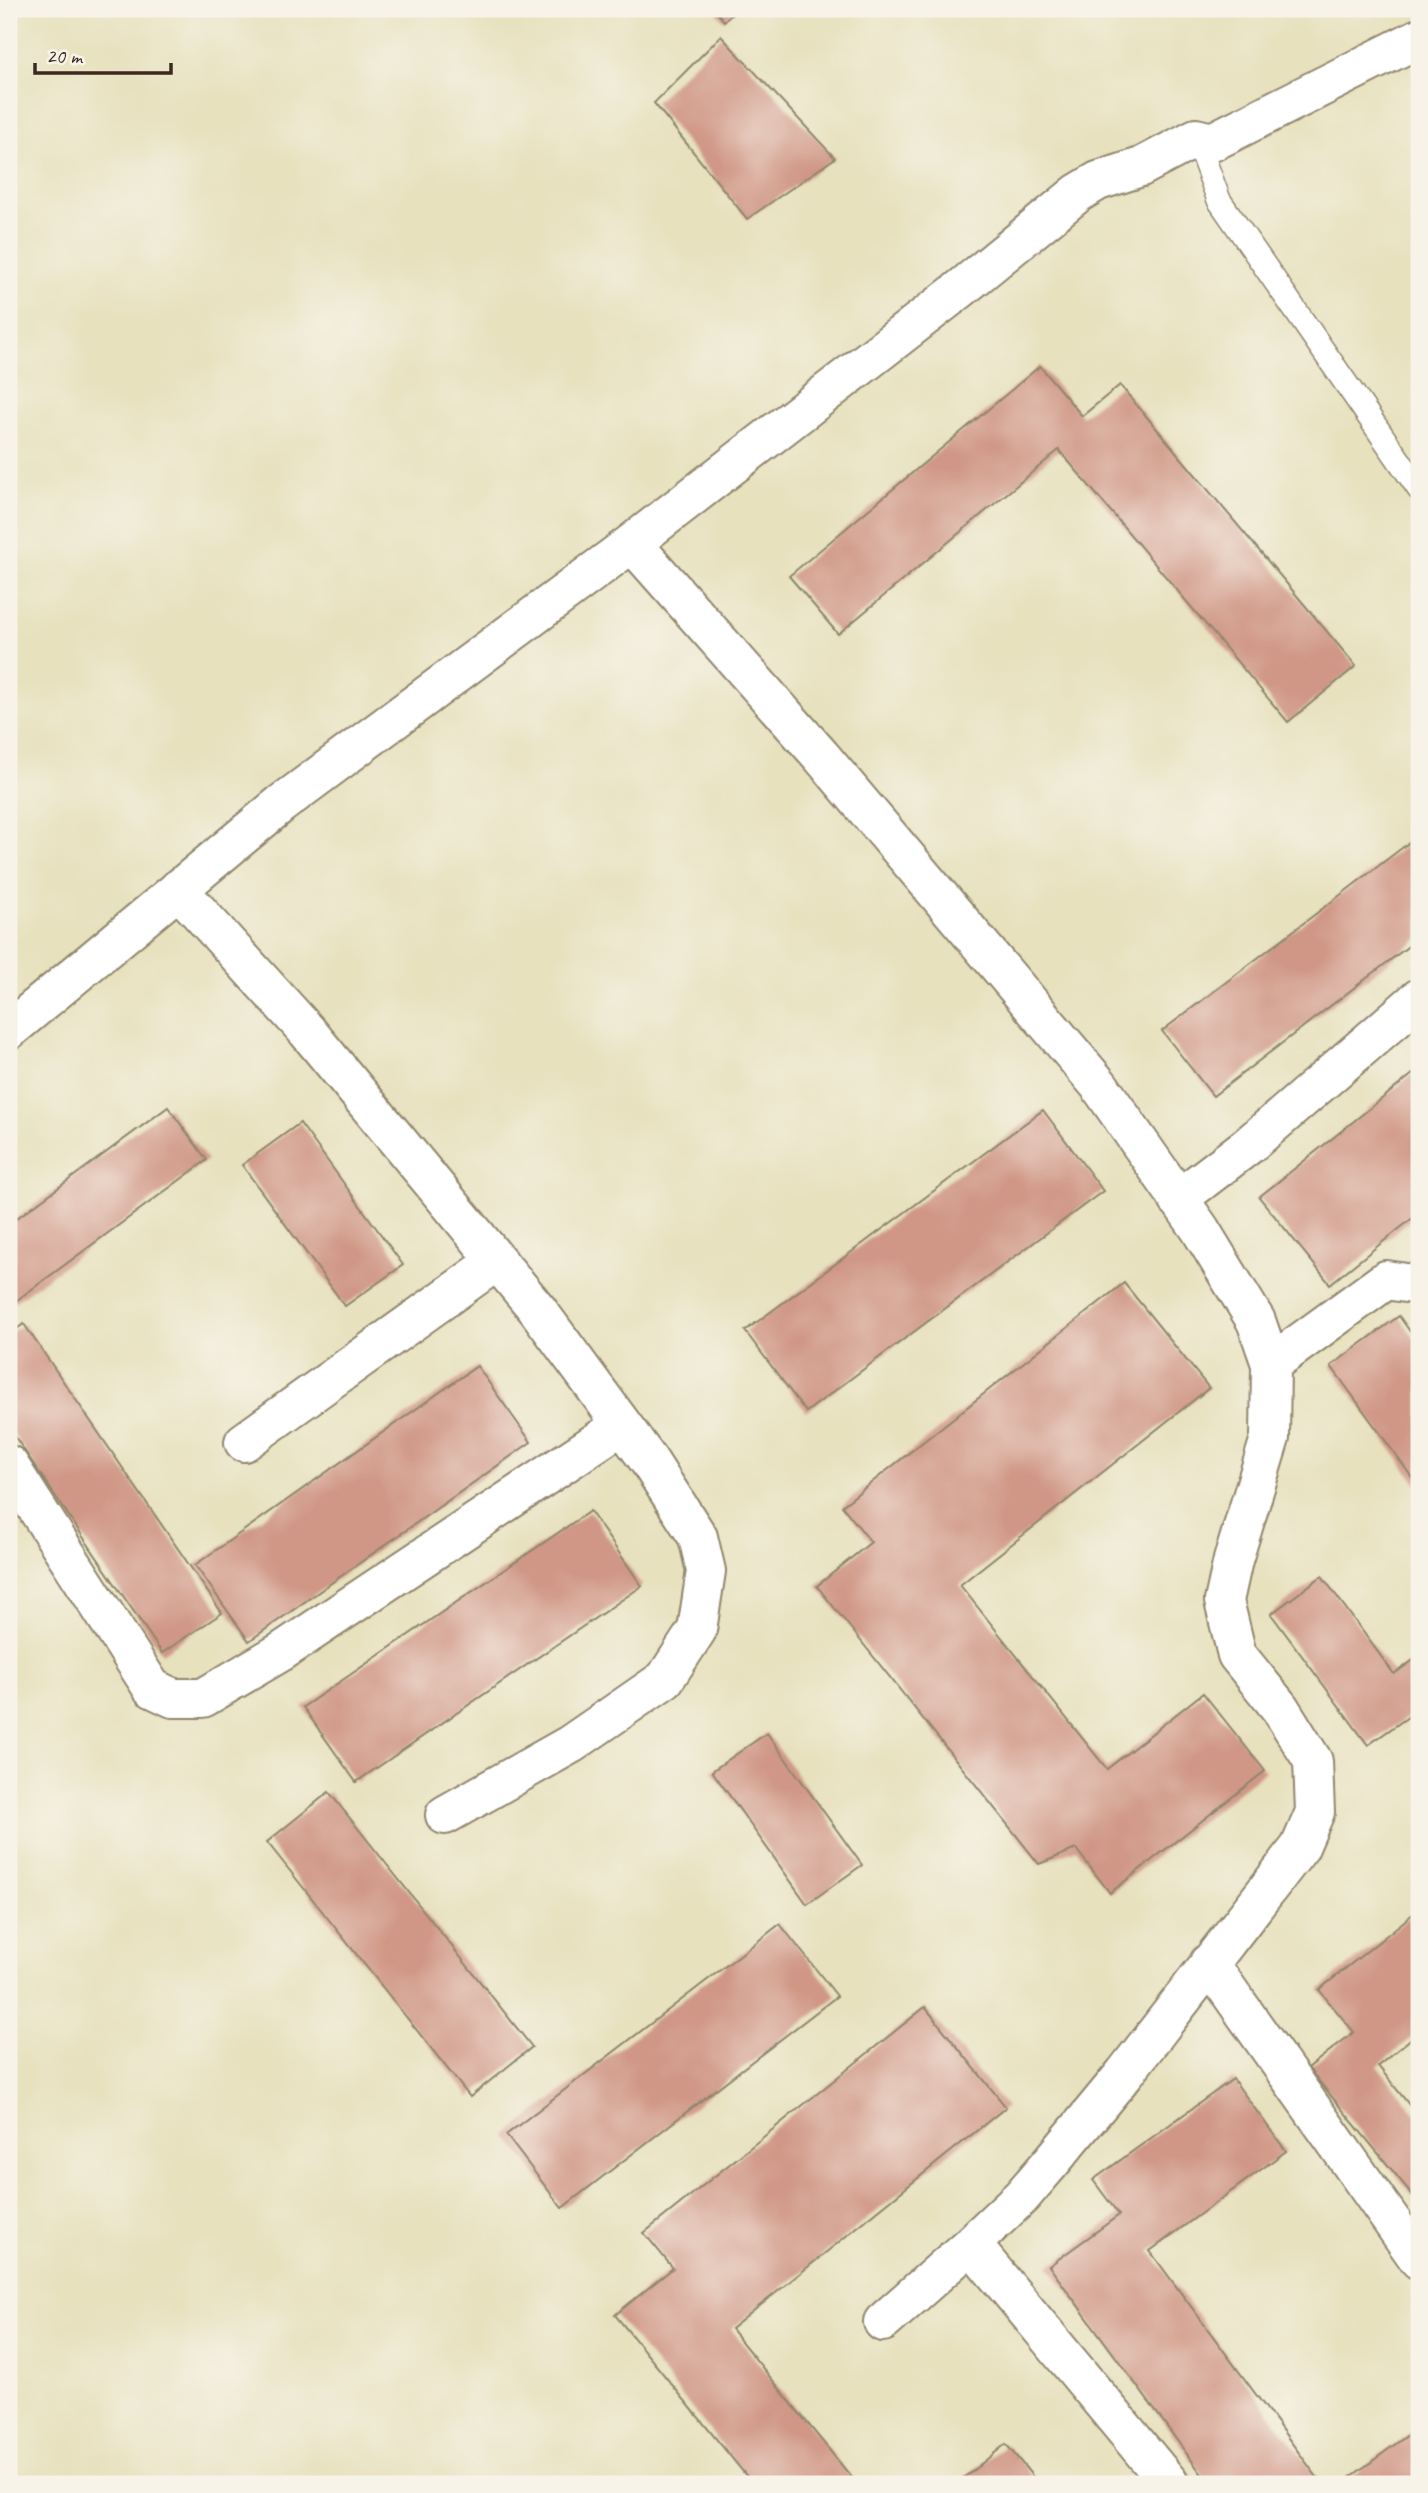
<svg xmlns="http://www.w3.org/2000/svg" width="1428" height="2493" viewBox="0 0 1428 2493" font-family="Caveat,sans-serif">
<style>
.building{fill:#d09786}
.lines{fill:none;stroke-linecap:round;stroke-linejoin:round}
.lane-casing{stroke:#91866e;stroke-width:26}
.street-casing{stroke:#91866e;stroke-width:42}
.lane{stroke:#fff;stroke-width:23}
.street{stroke:#fff;stroke-width:38}
</style>
<rect width="100%" height="100%" fill="#f7f3e8"/>
<filter id="ink" filterUnits="userSpaceOnUse"><feTurbulence type="fractalNoise" baseFrequency=".0143" numOctaves="2"/><feDisplacementMap in="SourceGraphic" scale="14" xChannelSelector="R" yChannelSelector="G"/><feConvolveMatrix kernelMatrix="1 2 1 2 8 2 1 2 1" color-interpolation-filters="sRGB"/></filter>
<filter id="wash" filterUnits="userSpaceOnUse"><feTurbulence type="fractalNoise" baseFrequency=".00686" numOctaves="4" result="noise"/><feDisplacementMap in="SourceGraphic" scale="28" xChannelSelector="R" yChannelSelector="G"/><feGaussianBlur stdDeviation="1.57" result="paint"/><feColorMatrix in="noise" values="0 0 0 0 0 0 0 0 0 0 0 0 0 0 0 0 0 1.4 0 .05"/><feComposite in="paint" operator="in"/></filter>
<g filter="url(#wash)">
<rect width="100%" height="100%" fill="#e7e1be"/>
<g id="blocks">
<path class="building" d="M 714,9 L 738,9 L 724,21 Z
M 721,36 L 835,158 L 747,219 L 654,103 Z
M 1040,366 L 1082,416 L 1120,385 L 1356,666 L 1288,722 L 1059,450 L 838,634 L 789,576 Z
M 1419,835 L 1419,938 L 1213,1096 L 1162,1031 Z
M 1419,1069 L 1419,1213 L 1330,1284 L 1259,1197 Z
M 168,1107 L 207,1160 L 9,1306 L 9,1224 Z
M 1043,1110 L 1103,1191 L 806,1412 L 745,1331 Z
M 300,1123 L 403,1265 L 345,1306 L 242,1165 Z
M 1124,1283 L 1209,1388 L 960,1585 L 1107,1769 L 1203,1693 L 1265,1771 L 1110,1893 L 1076,1849 L 1039,1864 L 817,1586 L 871,1542 L 842,1506 Z
M 1399,1316 L 1419,1344 L 1419,1487 L 1331,1366 Z
M 24,1324 L 222,1613 L 162,1653 L 9,1428 L 9,1334 Z
M 477,1366 L 531,1442 L 249,1641 L 195,1565 Z
M 590,1511 L 642,1586 L 356,1782 L 303,1707 Z
M 1322,1576 L 1394,1674 L 1419,1656 L 1419,1726 L 1411,1715 L 1368,1745 L 1271,1614 Z
M 767,1733 L 862,1865 L 807,1904 L 712,1771 Z
M 329,1792 L 532,2047 L 470,2097 L 267,1842 Z
M 1419,1909 L 1419,2032 L 1378,2066 L 1419,2117 L 1419,2203 L 1308,2068 L 1354,2032 L 1319,1990 Z
M 780,1924 L 837,1996 L 562,2208 L 506,2135 Z
M 925,2007 L 1006,2107 L 731,2329 L 857,2484 L 753,2484 L 615,2315 L 673,2268 L 644,2233 Z
M 1233,2079 L 1286,2151 L 1150,2251 L 1322,2484 L 1209,2484 L 1049,2266 L 1119,2215 L 1093,2180 Z
M 1419,2427 L 1419,2484 L 1341,2484 Z
M 1006,2444 L 1039,2484 L 956,2484 Z"/>
</g>
</g>
<g filter="url(#ink)">
<use href="#blocks" fill-opacity="0" stroke="#91866e" stroke-width="2"/>
<g class="lines">
<defs>
<path id="lane" d="M 1196,138 L 1219,200 L 1419,489"/>
<path id="street" d="M 632,543 L 821,756 L 1099,1085 L 1200,1229 L 1256,1321 L 1271,1364 L 1270,1438 L 1233,1560 L 1224,1601 L 1237,1655 L 1280,1708 L 1313,1761 L 1315,1812 L 1300,1847 L 1125,2073 L 1053,2160 L 1022,2196 L 971,2244 L 1170,2484
M 178,889 L 307,1031 L 537,1309 L 649,1461 L 698,1537 L 706,1571 L 697,1630 L 665,1679 L 571,1744 L 445,1815
M 9,1030 L 281,804 L 632,543 L 958,291 L 1078,193 L 1098,181 L 1141,167 L 1196,138 L 1212,142 L 1419,38
M 1178,1199 L 1250,1144 L 1419,998
M 1271,1364 L 1386,1280 L 1419,1285
M 244,1442 L 497,1261
M 9,1465 L 152,1688 L 173,1698 L 203,1698 L 281,1652 L 622,1425
M 1209,1963 L 1419,2260
M 883,2322 L 971,2244"/>
</defs>
<use href="#lane" class="lane-casing"/>
<use href="#street" class="street-casing"/>
<use href="#lane" class="lane"/>
<use href="#street" class="street"/>
</g>
</g>
<rect width="1428" height="2493" fill="none" stroke="#f7f3e8" stroke-width="35"/>
<path d="M35 63v10h136v-10" fill="none" stroke="#3b2a1e" stroke-width="3.5"/>
<text x="46" y="63" font-size="21" fill="#3b2a1e" stroke="#f7f3e8" stroke-width="5" paint-order="stroke">20 m</text>
</svg>
